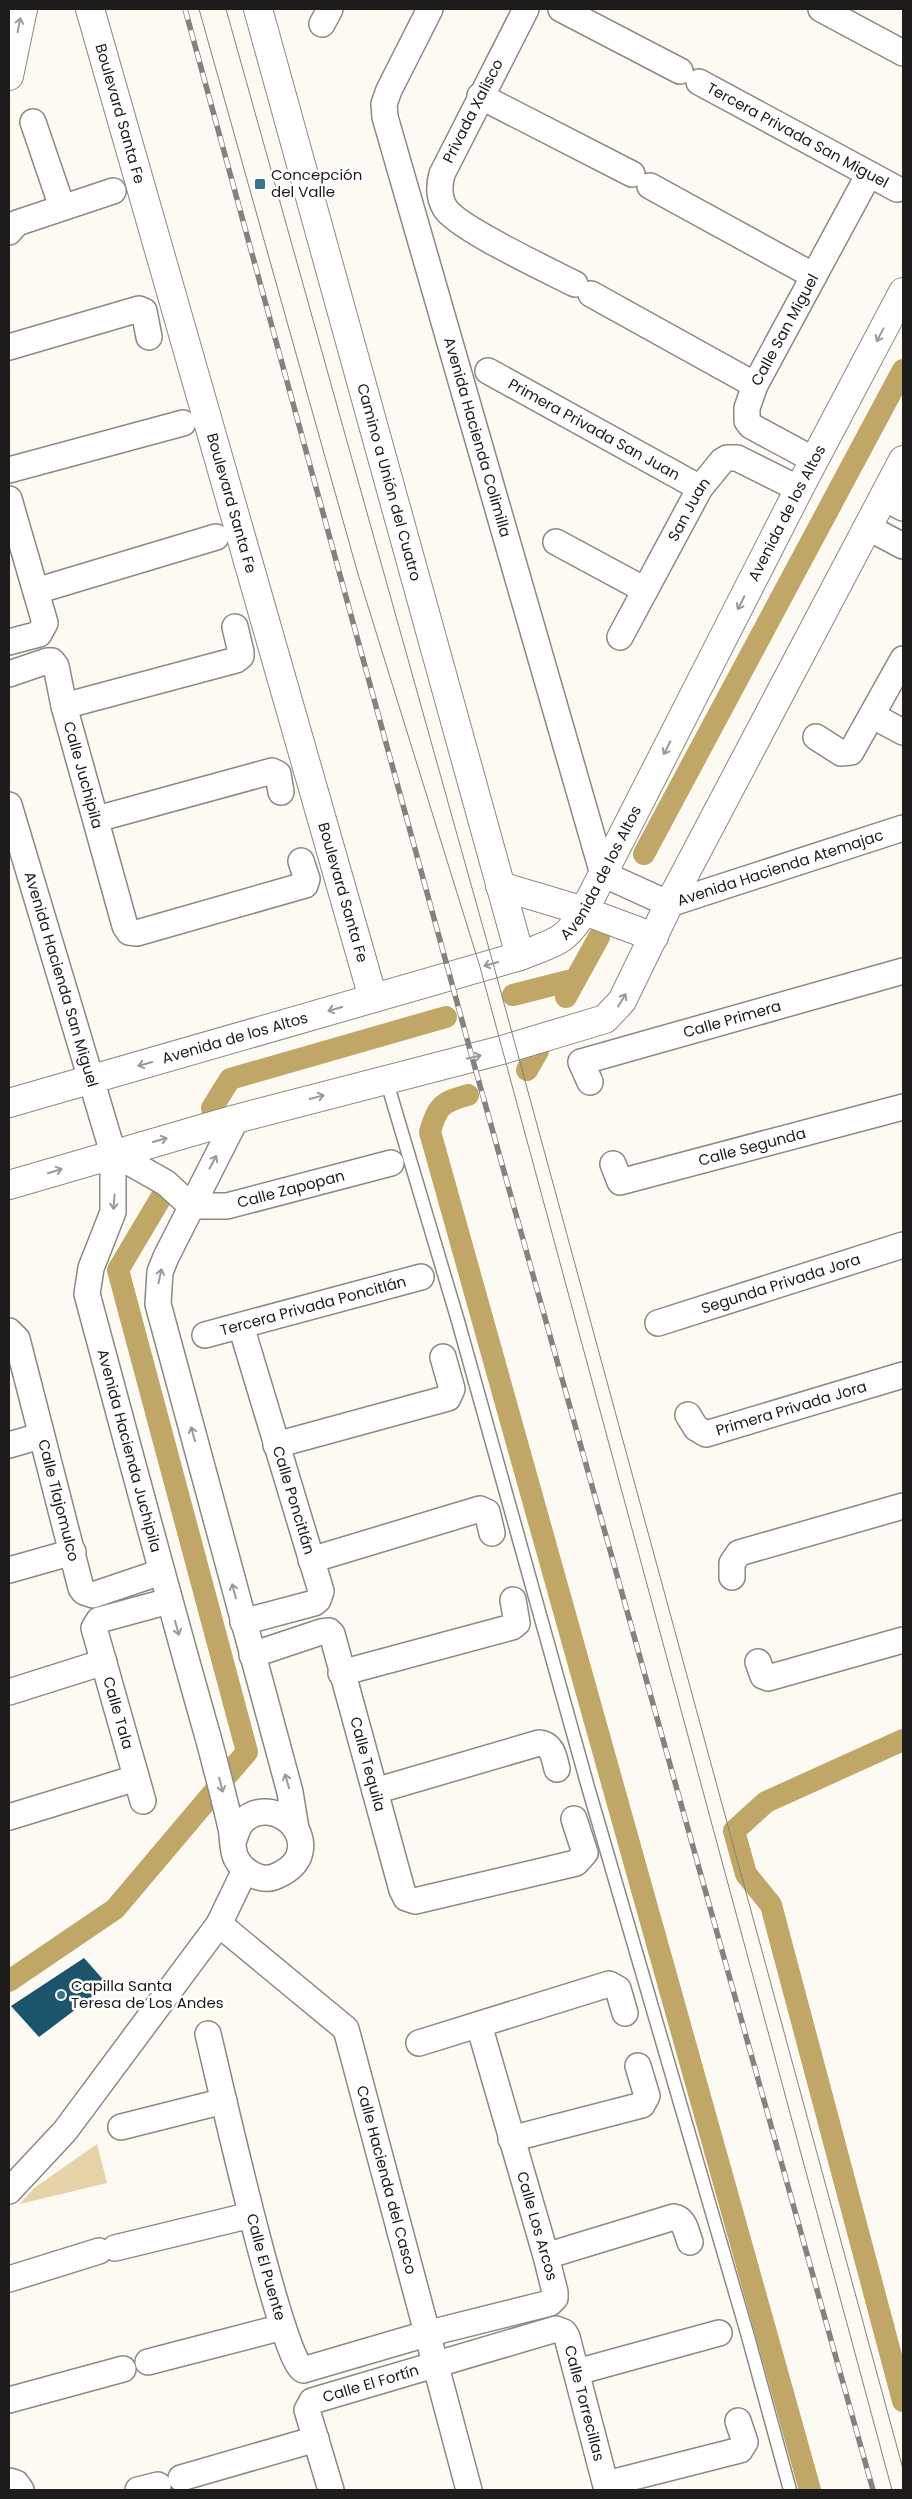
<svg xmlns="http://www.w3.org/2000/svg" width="912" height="2499" viewBox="0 0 912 2499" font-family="Poppins,sans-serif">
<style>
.green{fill:#e6d4a8}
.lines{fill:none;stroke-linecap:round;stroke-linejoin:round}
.canal{stroke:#c0a667;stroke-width:22}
.building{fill:#1b556c}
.service-casing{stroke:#8c8983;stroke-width:15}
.minor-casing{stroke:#8c8983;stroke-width:28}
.tertiary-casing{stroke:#8c8983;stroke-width:30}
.primary-casing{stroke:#8c8983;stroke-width:30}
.service{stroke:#fff;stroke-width:12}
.minor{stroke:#fff;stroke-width:25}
.tertiary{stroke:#fff;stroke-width:28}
.primary{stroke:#fff;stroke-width:28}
.tram{stroke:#84827e;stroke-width:1}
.rail-casing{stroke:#84827e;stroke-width:5.5}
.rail{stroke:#fff;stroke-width:4;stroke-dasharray:11;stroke-linecap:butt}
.oneway{stroke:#999998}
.poi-dot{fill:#3a738c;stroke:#fff;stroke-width:2}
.labels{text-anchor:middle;stroke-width:5;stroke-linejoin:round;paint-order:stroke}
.street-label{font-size:15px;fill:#1d1c1a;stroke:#fff}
.poi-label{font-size:15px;fill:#1d1c1a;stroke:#fff;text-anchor:start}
</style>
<rect width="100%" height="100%" fill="#fdfaf3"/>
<path class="green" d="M 97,2144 L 107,2183 L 20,2204 L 34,2188 Z"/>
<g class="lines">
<path class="canal" d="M 644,854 L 903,370
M 513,995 L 576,979
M 566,997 L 599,937
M 527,1070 L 538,1051
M 468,1095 C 442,1102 437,1106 430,1132 L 810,2490
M 212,1108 L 230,1079 L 446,1017
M 162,1196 L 118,1270 L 247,1752 L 229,1773
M 903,1740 L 766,1802 L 734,1831 L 746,1874 L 771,1905 L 903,2401
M 9,1981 L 115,1909 L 213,1793"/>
</g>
<path class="building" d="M 84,1958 L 108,1985 L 39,2037 L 11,2006 Z"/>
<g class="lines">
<defs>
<path id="service" d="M 386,1079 L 458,1321 L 588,1787 L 747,2333 L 790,2490"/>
<g id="minor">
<path id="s1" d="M 430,9 L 389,90 L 384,104 L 385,117 L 603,874 L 669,904 L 903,828"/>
<path d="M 526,9 L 442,174 C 439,185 439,198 445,208 C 457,228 550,271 575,284"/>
<path d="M 561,9 L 680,71"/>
<path d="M 821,9 L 903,53"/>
<path d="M 322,24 L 330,9"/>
<path id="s2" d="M 699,82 L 897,189"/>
<path d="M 480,96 L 632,174"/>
<path d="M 33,122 L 62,207"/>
<path d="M 650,186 L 814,276"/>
<path d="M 9,232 L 17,223 L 113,191"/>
<path d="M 591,294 L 755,385"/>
<path d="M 9,347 L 139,309 L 144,311 L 149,337"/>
<path id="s3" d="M 488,371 L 700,488"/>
<path id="s4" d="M 814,460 L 751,426 L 747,421 L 747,408 L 755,385 L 869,174"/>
<path d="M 9,470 L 183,423"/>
<path d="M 883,497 L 903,508"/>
<path d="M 9,499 L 45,623 L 39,634 L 9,642"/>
<path d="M 867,527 L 903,546"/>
<path d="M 556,542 L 645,590"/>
<path d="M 36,591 L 216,537"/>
<path id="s5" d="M 620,637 L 700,488 L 722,461 L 727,458 L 737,458 L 799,489"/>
<path id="s6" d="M 9,674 L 47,661 L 52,661 L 56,666 L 64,706 L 125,926 L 129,932 L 137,933 L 305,885 L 307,879 L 301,861"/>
<path d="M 64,706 L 236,660 L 241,656 L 241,652 L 235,627"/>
<path d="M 873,716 L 903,732"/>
<path d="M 816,737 L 841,753 L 851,752 L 903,659"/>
<path id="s7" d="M 9,805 L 113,1153 L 113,1212 L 91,1268 L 87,1294 C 127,1442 166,1590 208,1737 C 216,1767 224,1797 231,1828 C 233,1837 232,1850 236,1858 C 242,1871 260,1882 274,1877 C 284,1873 293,1868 298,1858 C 312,1825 267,1796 242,1822 C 238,1826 236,1834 234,1839"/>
<path d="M 97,819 L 272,771 L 278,774 L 281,792"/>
<path id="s8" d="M 590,1082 L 581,1062 L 903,971"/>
<path d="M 236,1119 L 166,1257 L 160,1272 L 158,1304 L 290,1792 L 296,1829"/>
<path d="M 113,1153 L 166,1183 L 191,1206"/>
<path id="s9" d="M 613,1164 L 620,1182 L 903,1107"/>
<path id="s10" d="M 191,1206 L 227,1206 L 391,1163"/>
<path id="s11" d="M 658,1323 L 903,1245"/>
<path id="s12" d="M 241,1326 L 321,1591 L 318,1600 L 314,1603 L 243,1622"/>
<path id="s13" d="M 9,1331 L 17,1339 L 81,1588 L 84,1592 L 93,1595 L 161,1572"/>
<path id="s14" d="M 205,1335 L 421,1277"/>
<path id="s15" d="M 688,1415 L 696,1428 L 706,1434 L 903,1375"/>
<path d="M 9,1445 L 40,1436"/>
<path d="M 276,1445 L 448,1398 L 452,1389 L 443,1357"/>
<path d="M 311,1560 L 480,1509 L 487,1512 L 492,1533"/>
<path d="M 9,1570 L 73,1552"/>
<path d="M 732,1577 L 732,1563 L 739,1553 L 903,1506"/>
<path id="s16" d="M 252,1655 L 321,1632 L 329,1631 L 332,1634 L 402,1890 L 406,1898 L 415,1901 L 576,1863 L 585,1853 L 574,1819"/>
<path d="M 758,1662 L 763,1676 L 768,1678 L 903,1640"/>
<path d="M 341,1673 L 512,1627 L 517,1623 L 513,1600"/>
<path d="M 9,1692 L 104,1662"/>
<path d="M 375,1791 L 539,1743 C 553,1744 554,1758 557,1769"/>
<path d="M 143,1801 L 94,1628 L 99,1620 L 169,1601"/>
<path d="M 9,1817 L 136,1778"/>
<path id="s17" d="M 219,1924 L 346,2029 L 469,2490"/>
<path id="s18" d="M 208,2034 C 218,2075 282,2361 303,2370 L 426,2334 L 550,2303 L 555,2298 L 555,2292 L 546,2256 L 479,2025"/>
<path d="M 419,2043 L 609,1984 L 618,1989 L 625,2013"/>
<path d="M 121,2127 L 224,2101"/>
<path d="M 511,2139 L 642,2105 L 647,2096 L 638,2066"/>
<path d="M 9,2191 L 65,2131 L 219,1924 L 245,1870"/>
<path d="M 115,2248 L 251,2215"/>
<path d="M 546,2256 L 674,2217 C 685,2219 686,2232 690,2242"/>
<path d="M 9,2279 L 99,2251"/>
<path d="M 148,2362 L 283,2327"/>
<path d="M 577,2372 L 719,2333"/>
<path d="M 9,2400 L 123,2369"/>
<path d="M 181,2478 L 316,2439"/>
<path d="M 9,2481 L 16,2483 L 21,2490"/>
<path d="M 606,2484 L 740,2450 L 745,2442 L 738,2421"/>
<path d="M 138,2490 L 158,2485"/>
<path id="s19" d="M 331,2490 L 307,2410 L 312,2401 L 556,2329 L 564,2332 L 567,2337 L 607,2490"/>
</g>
<g id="tertiary">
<path id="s20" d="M 90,9 L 373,998"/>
<path id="s21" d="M 258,9 L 520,956"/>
<path d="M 500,886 L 584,911 L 654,937"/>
<path id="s22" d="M 9,1103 L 520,956 C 554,942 564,944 584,911 L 799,489 L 903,292"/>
<path d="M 9,1185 L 236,1119 L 502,1050 L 605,1019 L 622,1001 L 669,904 L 903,460"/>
</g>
<path id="primary" d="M 9,76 L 23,9"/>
</defs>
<use href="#service" class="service-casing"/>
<use href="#minor" class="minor-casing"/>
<use href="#tertiary" class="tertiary-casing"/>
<use href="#primary" class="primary-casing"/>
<use href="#service" class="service"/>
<use href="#minor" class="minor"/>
<use href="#tertiary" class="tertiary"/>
<use href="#primary" class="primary"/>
<path class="tram" d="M 199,9 L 358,574 L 480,967 L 892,2490
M 226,9 L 493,963 L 903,2469"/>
<defs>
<path id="rail" d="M 185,9 L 472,1057 L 873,2490"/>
</defs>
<use href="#rail" class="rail-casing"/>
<use href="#rail" class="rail"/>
</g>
<defs><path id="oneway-shaft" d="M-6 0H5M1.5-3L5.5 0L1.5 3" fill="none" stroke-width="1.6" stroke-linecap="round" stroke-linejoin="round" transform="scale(1.25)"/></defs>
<g class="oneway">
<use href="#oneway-shaft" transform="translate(19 25) rotate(-79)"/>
<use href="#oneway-shaft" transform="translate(880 335) rotate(118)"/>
<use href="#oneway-shaft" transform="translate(741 603) rotate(117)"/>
<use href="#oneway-shaft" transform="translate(667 748) rotate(117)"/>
<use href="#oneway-shaft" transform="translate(491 964) rotate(164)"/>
<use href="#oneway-shaft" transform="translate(622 1000) rotate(-59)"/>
<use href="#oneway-shaft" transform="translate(335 1009) rotate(164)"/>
<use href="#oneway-shaft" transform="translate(474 1057) rotate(-14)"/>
<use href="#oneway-shaft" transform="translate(145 1064) rotate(164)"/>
<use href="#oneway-shaft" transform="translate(317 1097) rotate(-15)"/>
<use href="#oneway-shaft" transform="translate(160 1140) rotate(-16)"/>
<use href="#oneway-shaft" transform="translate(213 1162) rotate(-62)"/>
<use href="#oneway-shaft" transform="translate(55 1171) rotate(-17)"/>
<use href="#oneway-shaft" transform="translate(114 1202) rotate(94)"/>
<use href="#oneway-shaft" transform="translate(160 1276) rotate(-78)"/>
<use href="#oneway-shaft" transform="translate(193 1434) rotate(-105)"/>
<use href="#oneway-shaft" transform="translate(234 1591) rotate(-105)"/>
<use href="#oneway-shaft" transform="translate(177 1628) rotate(74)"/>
<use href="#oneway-shaft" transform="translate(287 1781) rotate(-106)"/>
<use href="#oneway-shaft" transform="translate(221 1785) rotate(76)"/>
</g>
<g class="poi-dot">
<rect x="254" y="178" width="12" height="12" rx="2.5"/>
<circle cx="61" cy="1995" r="5"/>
</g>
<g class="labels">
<g class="street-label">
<text transform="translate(473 111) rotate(-63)" y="5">Privada Xalisco</text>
<text dy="5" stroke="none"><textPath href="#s20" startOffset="109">Boulevard Santa Fe</textPath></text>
<text dy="5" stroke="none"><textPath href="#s2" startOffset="112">Tercera Privada San Miguel</textPath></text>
<text dy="5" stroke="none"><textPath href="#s4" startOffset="178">Calle San Miguel</textPath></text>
<text dy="5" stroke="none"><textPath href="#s3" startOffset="121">Primera Privada San Juan</textPath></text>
<text dy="5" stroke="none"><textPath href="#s1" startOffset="452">Avenida Hacienda Colimilla</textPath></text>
<text dy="5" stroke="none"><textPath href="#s21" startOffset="491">Camino a Unión del Cuatro</textPath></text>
<text dy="5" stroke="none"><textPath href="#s20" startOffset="514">Boulevard Santa Fe</textPath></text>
<text dy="5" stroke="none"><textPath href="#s5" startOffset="145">San Juan</textPath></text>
<text dy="5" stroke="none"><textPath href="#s22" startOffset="1059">Avenida de los Altos</textPath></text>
<text dy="5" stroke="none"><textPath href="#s6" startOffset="164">Calle Juchipila</textPath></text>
<text dy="5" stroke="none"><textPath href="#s1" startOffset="1096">Avenida Hacienda Atemajac</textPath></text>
<text dy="5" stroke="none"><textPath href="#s22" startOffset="654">Avenida de los Altos</textPath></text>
<text dy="5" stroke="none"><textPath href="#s20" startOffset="919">Boulevard Santa Fe</textPath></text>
<text dy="5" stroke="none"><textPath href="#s7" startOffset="182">Avenida Hacienda San Miguel</textPath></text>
<text dy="5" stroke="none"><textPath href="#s8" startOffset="179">Calle Primera</textPath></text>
<text dy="5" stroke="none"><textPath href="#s22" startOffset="235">Avenida de los Altos</textPath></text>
<text dy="5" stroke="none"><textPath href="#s9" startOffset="156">Calle Segunda</textPath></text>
<text dy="5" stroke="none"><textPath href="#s10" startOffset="102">Calle Zapopan</textPath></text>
<text dy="5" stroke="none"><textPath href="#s11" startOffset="129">Segunda Privada Jora</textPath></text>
<text dy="5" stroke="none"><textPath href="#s14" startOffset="112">Tercera Privada Poncitlán</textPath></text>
<text dy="5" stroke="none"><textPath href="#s15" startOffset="116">Primera Privada Jora</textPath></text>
<text dy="5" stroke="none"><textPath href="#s7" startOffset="671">Avenida Hacienda Juchipila</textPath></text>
<text dy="5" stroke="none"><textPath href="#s13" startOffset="178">Calle Tlajomulco</textPath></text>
<text dy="5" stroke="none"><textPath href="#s12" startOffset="182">Calle Poncitlán</textPath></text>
<text transform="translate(118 1713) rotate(74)" y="5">Calle Tala</text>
<text dy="5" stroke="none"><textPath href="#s16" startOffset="220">Calle Tequila</textPath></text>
<text dy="5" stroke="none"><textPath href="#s17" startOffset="321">Calle Hacienda del Casco</textPath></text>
<text transform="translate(537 2226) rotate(74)" y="5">Calle Los Arcos</text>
<text dy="5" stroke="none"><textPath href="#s18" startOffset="240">Calle El Puente</textPath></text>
<text dy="5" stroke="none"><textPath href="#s19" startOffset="155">Calle El Fortín</textPath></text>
<text dy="5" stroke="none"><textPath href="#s19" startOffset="431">Calle Torrecillas</textPath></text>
</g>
<g class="poi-label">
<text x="271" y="180">Concepción<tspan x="271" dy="17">del Valle</tspan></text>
<text x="71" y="1991">Capilla Santa<tspan x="71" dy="17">Teresa de Los Andes</tspan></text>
</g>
</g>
<rect width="912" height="2499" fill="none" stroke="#1d1c1a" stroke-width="20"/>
</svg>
